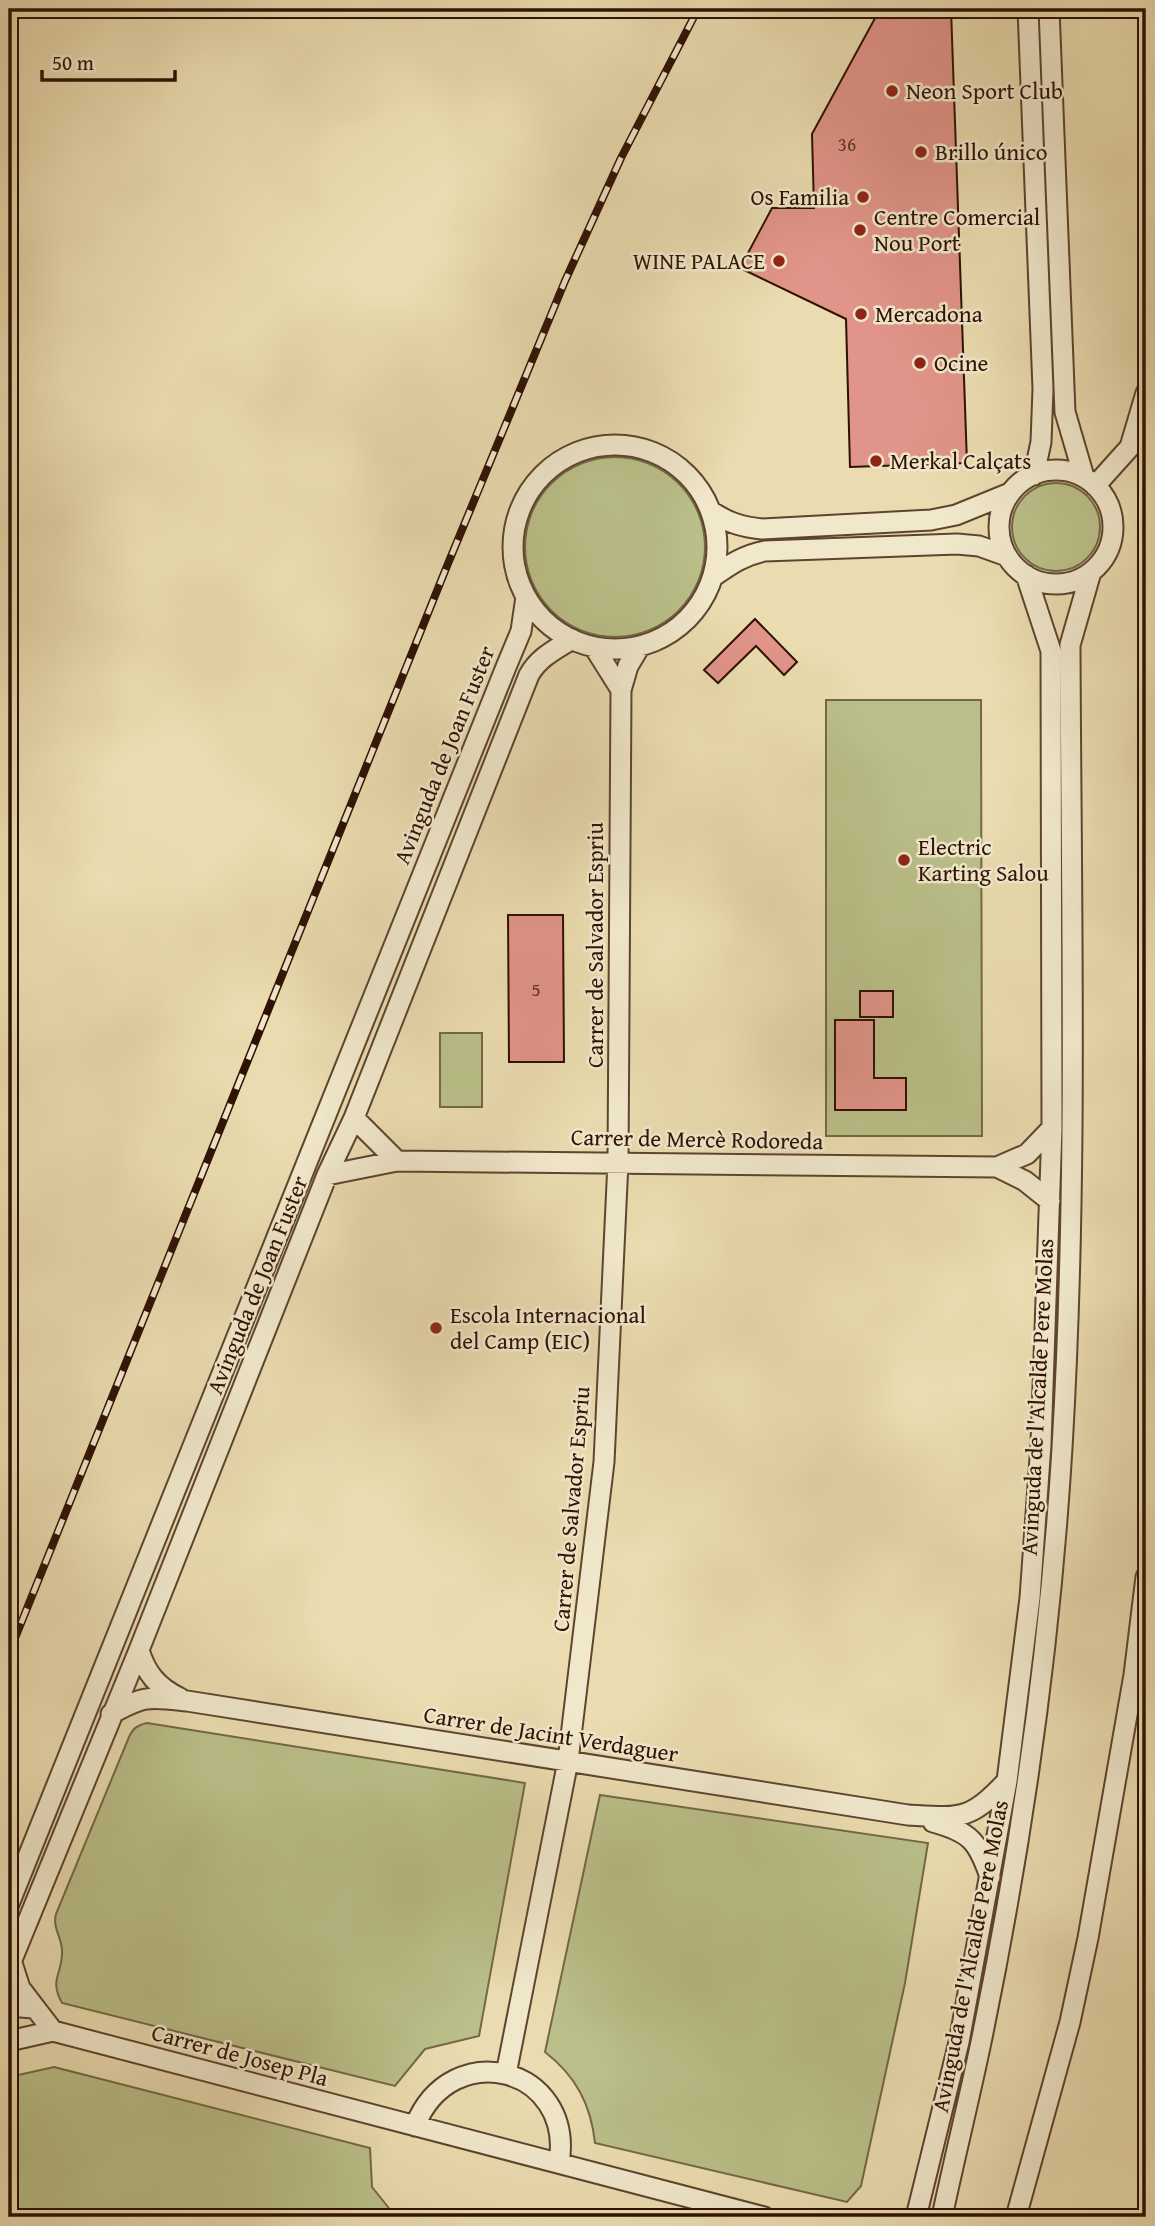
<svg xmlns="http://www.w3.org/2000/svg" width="1155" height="2226" viewBox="0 0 1155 2226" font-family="'Gentium Book Plus',serif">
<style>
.green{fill:#babf89;stroke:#746846;stroke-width:2}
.building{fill:#e19489;stroke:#2f1103;stroke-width:2}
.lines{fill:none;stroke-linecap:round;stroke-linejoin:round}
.minor-casing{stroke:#5e442e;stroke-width:23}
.minor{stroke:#f1e8cc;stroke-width:19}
.rail-casing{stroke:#2f1103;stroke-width:8}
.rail{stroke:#f1e8cc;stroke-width:5;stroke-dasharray:16;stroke-linecap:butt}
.poi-dot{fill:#8f2418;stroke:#f1e8cc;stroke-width:2.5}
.labels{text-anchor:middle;stroke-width:5;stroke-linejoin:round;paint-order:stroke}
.number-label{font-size:19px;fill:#5c3224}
.poi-label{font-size:23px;fill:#2f1103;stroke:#f1e8cc;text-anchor:start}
.street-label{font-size:23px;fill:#2f1103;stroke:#f1e8cc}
</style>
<rect width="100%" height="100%" fill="#eadcb0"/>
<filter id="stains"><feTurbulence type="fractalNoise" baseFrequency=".00286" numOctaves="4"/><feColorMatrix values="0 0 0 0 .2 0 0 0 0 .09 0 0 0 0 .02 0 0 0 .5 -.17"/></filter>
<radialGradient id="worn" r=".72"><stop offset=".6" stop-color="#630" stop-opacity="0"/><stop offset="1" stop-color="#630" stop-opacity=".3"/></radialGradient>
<path class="green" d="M525 547a90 90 0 1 1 180 0a90 90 0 1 1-180 0Z
M1012 527a44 44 0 1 1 88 0a44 44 0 1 1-88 0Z
M 826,700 L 981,700 L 982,1136 L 826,1136 Z
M 440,1033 L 482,1033 L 482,1107 L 440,1107 Z
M 147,1723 L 525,1783 L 479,2036 L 425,2049 L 395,2086 L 62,2003 C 49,1979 62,1975 62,1953 C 63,1938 52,1929 56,1914 L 129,1737 C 133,1728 138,1725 147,1723 Z
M 600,1795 L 928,1843 L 905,1983 L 861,2186 L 847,2202 L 595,2143 C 591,2105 576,2076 545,2052 Z
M 54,2067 L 370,2148 L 372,2187 L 396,2217 L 9,2217 L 9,2077 Z"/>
<path class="building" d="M 880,9 L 951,9 L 967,463 L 850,467 L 846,319 L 740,268 L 772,208 L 814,208 L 812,134 Z
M 755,619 L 797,662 L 784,675 L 756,646 L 718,683 L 704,670 Z
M 508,915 L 563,915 L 564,1062 L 509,1062 Z
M 860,991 L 893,991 L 893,1017 L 860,1017 Z
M 835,1020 L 874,1020 L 874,1078 L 906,1078 L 906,1110 L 835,1110 Z"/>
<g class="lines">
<defs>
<path id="minor" d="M 1028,9 L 1043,389 L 1041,442 L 1034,475
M 1049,9 L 1065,412 L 1084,477
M513 547a102 102 0 1 1 204 0a102 102 0 1 1-204 0Z
M999 527a57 57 0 1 1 114 0a57 57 0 1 1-114 0Z
M 1095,486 L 1130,447 L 1146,393
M 712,512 C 729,523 742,527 762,529 L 931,520 L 956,515 L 1010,493
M 714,576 C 731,564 744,555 765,551 L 957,544 L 979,546 L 1007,556
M 594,647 L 621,690
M 397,1161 L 997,1167
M 327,1175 L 397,1161 L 354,1118
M 1050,1201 L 1025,1181 L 997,1167 L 1027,1154 L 1052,1128
M 139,1650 C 146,1673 157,1687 180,1698
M 111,1714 C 145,1695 149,1697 187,1701 L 908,1815 C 961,1818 969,1821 1007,1781
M 933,1822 C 970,1832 978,1841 990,1877
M 9,1904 L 506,667 L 521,631 L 526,597
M 11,1960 L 20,1988 L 53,2031
M 9,1967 L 139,1650 L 327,1175 L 354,1118 L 529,675 C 539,657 555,650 572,639
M 9,2006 L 33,2008
M 9,2041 L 53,2031 L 764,2217
M 506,2074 L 568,1761 L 604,1462 L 618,1162 L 621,690 L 628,666 L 640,646
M 415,2126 C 451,2035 575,2067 559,2163
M 916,2217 L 959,2042 L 1007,1781 L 1030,1598 L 1041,1444 L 1052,1128 L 1051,651 L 1026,575
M 942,2217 C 954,2160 968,2104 980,2047 C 1021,1850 1050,1649 1062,1448 C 1078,1181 1071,913 1070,645 L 1091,572
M 1016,2217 L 1070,2022 L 1088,1938 L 1134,1675 L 1146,1577"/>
</defs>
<use href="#minor" class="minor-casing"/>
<use href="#minor" class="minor"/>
<defs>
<path id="rail" d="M 9,1653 L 447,566 L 565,281 L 621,158 L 698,9"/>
</defs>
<use href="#rail" class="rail-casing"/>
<use href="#rail" class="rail"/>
</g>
<g class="poi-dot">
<circle cx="892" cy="91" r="7"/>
<circle cx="921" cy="152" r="7"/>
<circle cx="863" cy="197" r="7"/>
<circle cx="860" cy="230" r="7"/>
<circle cx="779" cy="261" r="7"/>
<circle cx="861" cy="314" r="7"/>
<circle cx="920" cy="363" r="7"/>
<circle cx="876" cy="461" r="7"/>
<circle cx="904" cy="860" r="7"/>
<circle cx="436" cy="1328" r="7"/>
</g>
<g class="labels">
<g class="number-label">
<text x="847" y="151">36</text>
<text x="536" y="996">5</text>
</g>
<g class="poi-label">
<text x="906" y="99">Neon Sport Club</text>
<text x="935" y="160">Brillo único</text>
<text x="849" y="205" text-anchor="end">Os Familia</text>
<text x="874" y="225">Centre Comercial<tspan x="874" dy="26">Nou Port</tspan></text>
<text x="765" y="269" text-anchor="end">WINE PALACE</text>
<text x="875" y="322">Mercadona</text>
<text x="934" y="371">Ocine</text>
<text x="890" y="469">Merkal Calçats</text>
<text x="918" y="855">Electric<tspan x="918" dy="26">Karting Salou</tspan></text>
<text x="450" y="1323">Escola Internacional<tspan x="450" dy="26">del Camp (EIC)</tspan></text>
</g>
<g class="street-label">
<text transform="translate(444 755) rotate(-68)" y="8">Avinguda de Joan Fuster</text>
<text transform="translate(595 945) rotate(-90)" y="8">Carrer de Salvador Espriu</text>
<text transform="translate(697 1139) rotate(1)" y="8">Carrer de Mercè Rodoreda</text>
<text transform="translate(257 1285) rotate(-68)" y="8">Avinguda de Joan Fuster</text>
<text transform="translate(1037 1397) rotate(-87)" y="8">Avinguda de l'Alcalde Pere Molas</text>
<text transform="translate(571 1509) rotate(-85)" y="8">Carrer de Salvador Espriu</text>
<text transform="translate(551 1734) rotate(9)" y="8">Carrer de Jacint Verdaguer</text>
<text transform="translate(970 1956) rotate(-79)" y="8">Avinguda de l'Alcalde Pere Molas</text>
<text transform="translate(240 2055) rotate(15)" y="8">Carrer de Josep Pla</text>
</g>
</g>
<rect width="1155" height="2226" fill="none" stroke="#eadcb0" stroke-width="35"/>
<rect x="10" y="10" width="1134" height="2205" fill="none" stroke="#2f1103" stroke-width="3.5"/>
<rect x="18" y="18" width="1120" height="2191" fill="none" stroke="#2f1103" stroke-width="2"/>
<path d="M42 70v10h133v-10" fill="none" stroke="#2f1103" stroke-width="3.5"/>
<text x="52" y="70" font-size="21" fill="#2f1103" stroke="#f1e8cc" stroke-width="5" paint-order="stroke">50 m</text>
<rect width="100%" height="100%" filter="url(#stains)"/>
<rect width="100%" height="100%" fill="url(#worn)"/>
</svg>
